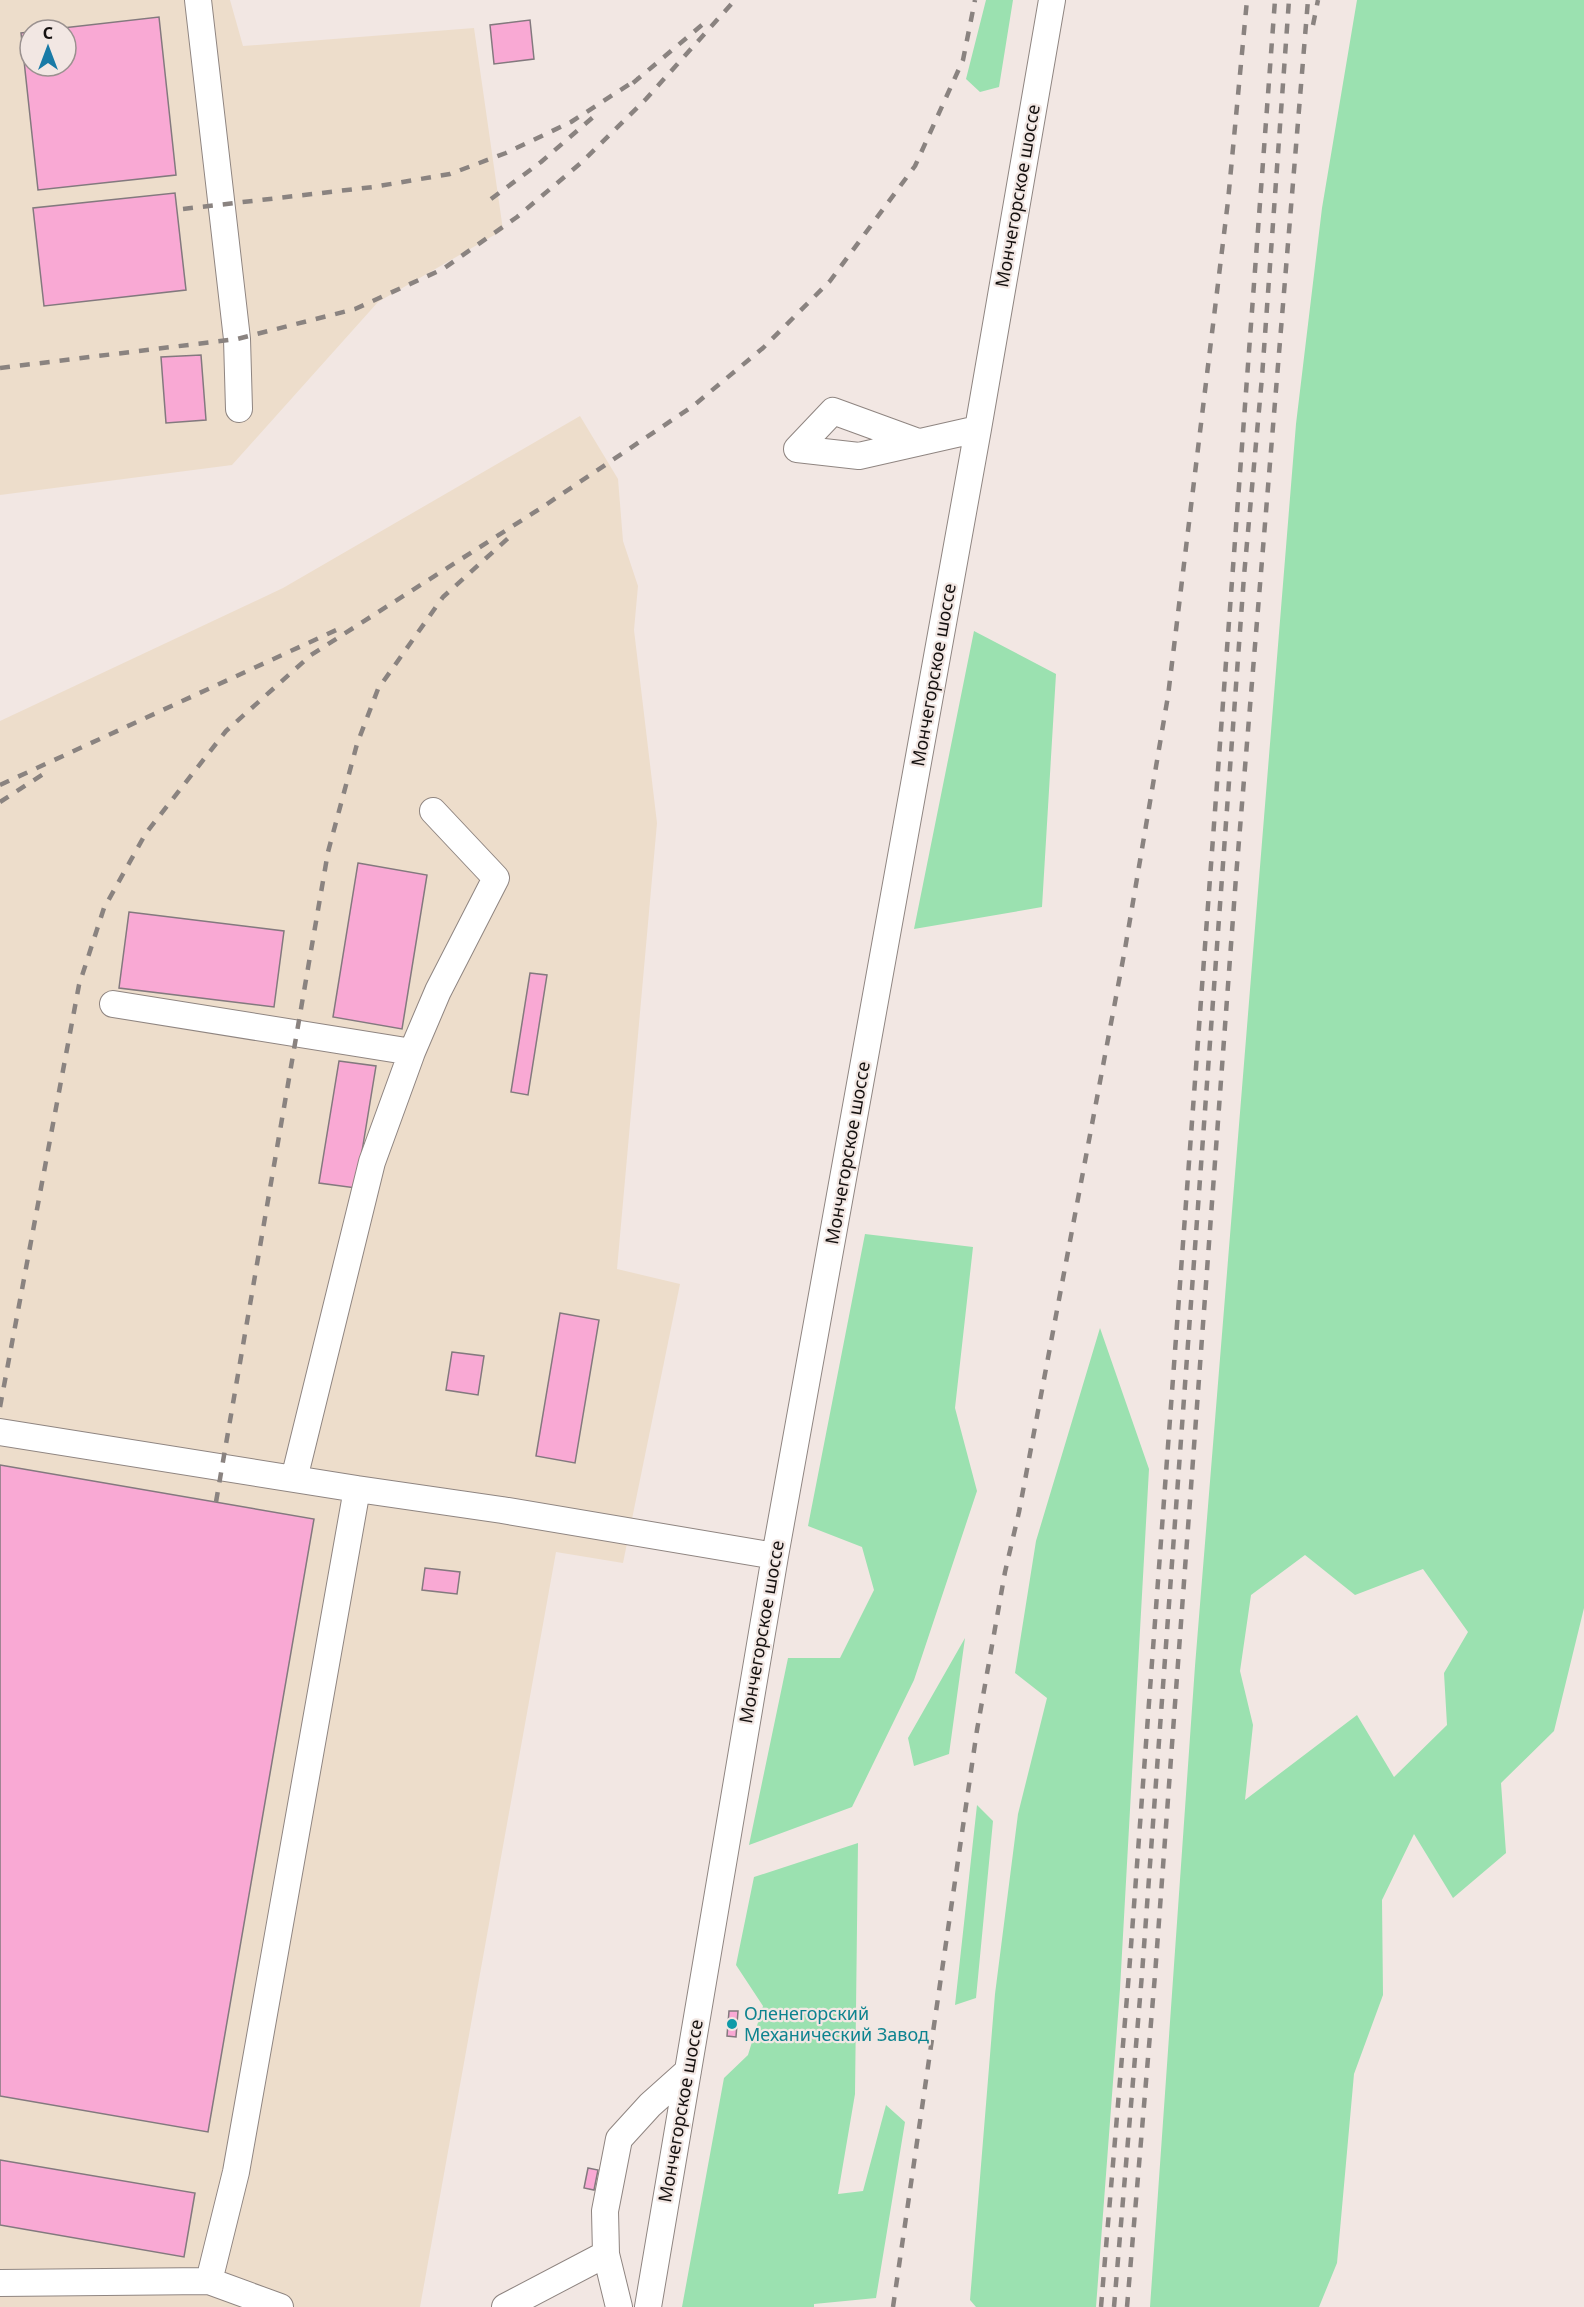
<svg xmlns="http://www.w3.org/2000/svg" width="1584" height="2307" viewBox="0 0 1584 2307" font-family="'Noto Sans',sans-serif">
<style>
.industrial{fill:#edddcb;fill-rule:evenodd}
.green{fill:#9be1b0;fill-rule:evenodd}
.building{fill:#f9a9d4;stroke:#83797e;stroke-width:1.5}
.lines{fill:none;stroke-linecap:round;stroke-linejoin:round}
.minor-casing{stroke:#8f8581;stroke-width:28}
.minor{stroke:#fff;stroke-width:26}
.rail{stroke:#8a8380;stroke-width:4.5;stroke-dasharray:10 10;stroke-linecap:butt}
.culture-dot{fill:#0f9aa8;stroke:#f2e7e3;stroke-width:2}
.labels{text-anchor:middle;stroke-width:4.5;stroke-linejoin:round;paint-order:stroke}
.street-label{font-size:18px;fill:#151110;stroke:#f2e7e3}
.culture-label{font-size:18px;fill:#0d838f;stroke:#f2e7e3;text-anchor:start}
</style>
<rect width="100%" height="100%" fill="#f2e7e3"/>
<path class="industrial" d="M 0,0 L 230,0 L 243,46 L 474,28 L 503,230 L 378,302 L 232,465 L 0,495 ZM 30,30 L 66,30 L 66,66 L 30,66 Z
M 580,416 L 618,479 L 623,541 L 638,586 L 634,630 L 657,823 L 617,1269 L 680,1284 L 623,1563 L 556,1552 L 420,2307 L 0,2307 L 0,721 L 283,588 Z"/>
<path class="green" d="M 986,0 L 1013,0 L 999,87 L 980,92 L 966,79 Z
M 1357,0 L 1584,0 L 1584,1608 L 1554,1731 L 1501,1783 L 1506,1853 L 1453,1898 L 1414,1834 L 1382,1900 L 1383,1995 L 1354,2074 L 1337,2263 L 1319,2307 L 1150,2307 L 1195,1666 L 1296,424 L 1322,208 ZM 1305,1555 L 1355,1595 L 1423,1569 L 1468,1632 L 1444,1673 L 1447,1725 L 1394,1777 L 1357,1715 L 1245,1800 L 1253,1725 L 1240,1671 L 1251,1595 Z
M 974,631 L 1056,674 L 1042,907 L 914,929 Z
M 865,1234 L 973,1247 L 955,1408 L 977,1491 L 914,1680 L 852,1807 L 749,1845 L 788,1658 L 840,1658 L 874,1590 L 862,1547 L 808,1526 Z
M 1100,1328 L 1149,1469 L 1120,1989 L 1096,2307 L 976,2307 L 970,2300 L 995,1994 L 1018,1814 L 1047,1698 L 1015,1673 L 1036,1541 Z
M 965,1638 L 949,1754 L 914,1766 L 908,1738 Z
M 977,1805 L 993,1821 L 976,1998 L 955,2005 Z
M 858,1843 L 855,2094 L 838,2194 L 863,2191 L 886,2105 L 905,2122 L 876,2298 L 814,2304 L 814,2307 L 682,2307 L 724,2078 L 748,2055 L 763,2006 L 736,1965 L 754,1877 Z"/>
<path class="building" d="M 159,17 L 176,175 L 38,190 L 21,33 L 30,32 L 30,66 L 66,66 L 66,30 L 45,30 Z
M 530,20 L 534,59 L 494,64 L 490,25 Z
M 175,193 L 186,290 L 44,306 L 33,208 Z
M 201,355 L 206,420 L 166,423 L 161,357 Z
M 358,863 L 427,875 L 402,1029 L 333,1017 Z
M 129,912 L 284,931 L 274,1007 L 119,988 Z
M 530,973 L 547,975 L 528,1095 L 511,1092 Z
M 339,1061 L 376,1066 L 356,1188 L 319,1183 Z
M 560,1313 L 599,1320 L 575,1463 L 536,1456 Z
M 452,1352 L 484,1356 L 478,1395 L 446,1390 Z
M 0,1465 L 314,1519 L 208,2132 L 0,2096 Z
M 425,1568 L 460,1572 L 457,1594 L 422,1590 Z
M 729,2011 L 738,2011 L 736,2037 L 727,2036 Z
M 0,2160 L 195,2193 L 184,2257 L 0,2225 Z
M 588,2168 L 598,2170 L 594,2190 L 584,2188 Z"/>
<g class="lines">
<defs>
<path id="minor" d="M 198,0 L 237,339 L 239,409
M 918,442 L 833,411 L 797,449 L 859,456 L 978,429
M 113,1004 L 412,1052
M 0,1432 L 357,1489
M 294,1479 L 372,1162 L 412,1052 L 438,991 L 496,878 L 433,811
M 209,2281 L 236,2172 L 357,1489 L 502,1510 L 775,1556
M 0,2283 L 209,2281 L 280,2307
M 505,2307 L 606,2254
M 619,2307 L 606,2254 L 605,2211 L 619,2139 L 650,2105 L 688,2071
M 648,2307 L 775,1556 L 978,429 L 1052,0"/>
</defs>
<use href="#minor" class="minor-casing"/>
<use href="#minor" class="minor"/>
<path class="rail" d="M 1313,25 L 1318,0
M 633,83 L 709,19
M 491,199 L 541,162 L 599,112
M 183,209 L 373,187 L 450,174 L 506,153 L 571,122 L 639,78
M 0,368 L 237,339 L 355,309 L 443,269 L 517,217 L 582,162 L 646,99 L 735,0
M 0,785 L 345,626
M 0,802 L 48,771
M 0,1407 L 79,985 L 104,908 L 146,833 L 226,731 L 311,655 L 541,508 L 693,406 L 763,348 L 830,281 L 915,166 L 963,60 L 975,0
M 216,1502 L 328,852 L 357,744 L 378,689 L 443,597 L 515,532
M 893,2307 L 977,1730 L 1005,1572 L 1019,1512 L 1125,949 L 1168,696 L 1228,201 L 1247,0
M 1101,2307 L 1129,1973 L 1275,0
M 1114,2307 L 1142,1974 L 1244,576 L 1262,377 L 1289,0
M 1127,2307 L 1155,1975 L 1236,877 L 1308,0"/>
</g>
<circle class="culture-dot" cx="732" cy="2024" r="6"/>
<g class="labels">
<g class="street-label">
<text transform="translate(1018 196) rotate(-80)" y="6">Мончегорское шоссе</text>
<text transform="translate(934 675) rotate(-80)" y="6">Мончегорское шоссе</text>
<text transform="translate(848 1153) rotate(-80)" y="6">Мончегорское шоссе</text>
<text transform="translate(762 1632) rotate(-80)" y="6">Мончегорское шоссе</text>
<text transform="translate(681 2111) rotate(-80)" y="6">Мончегорское шоссе</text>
</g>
<g class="culture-label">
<text x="744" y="2020">Оленегорский<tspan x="744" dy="21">Механический Завод</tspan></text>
</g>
</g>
<g transform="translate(48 48)"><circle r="28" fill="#f2e7e3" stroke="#9a918f" stroke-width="1.5"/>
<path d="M0-4.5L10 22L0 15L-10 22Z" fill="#197aa6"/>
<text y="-9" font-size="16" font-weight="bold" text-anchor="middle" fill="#151110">С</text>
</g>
</svg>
